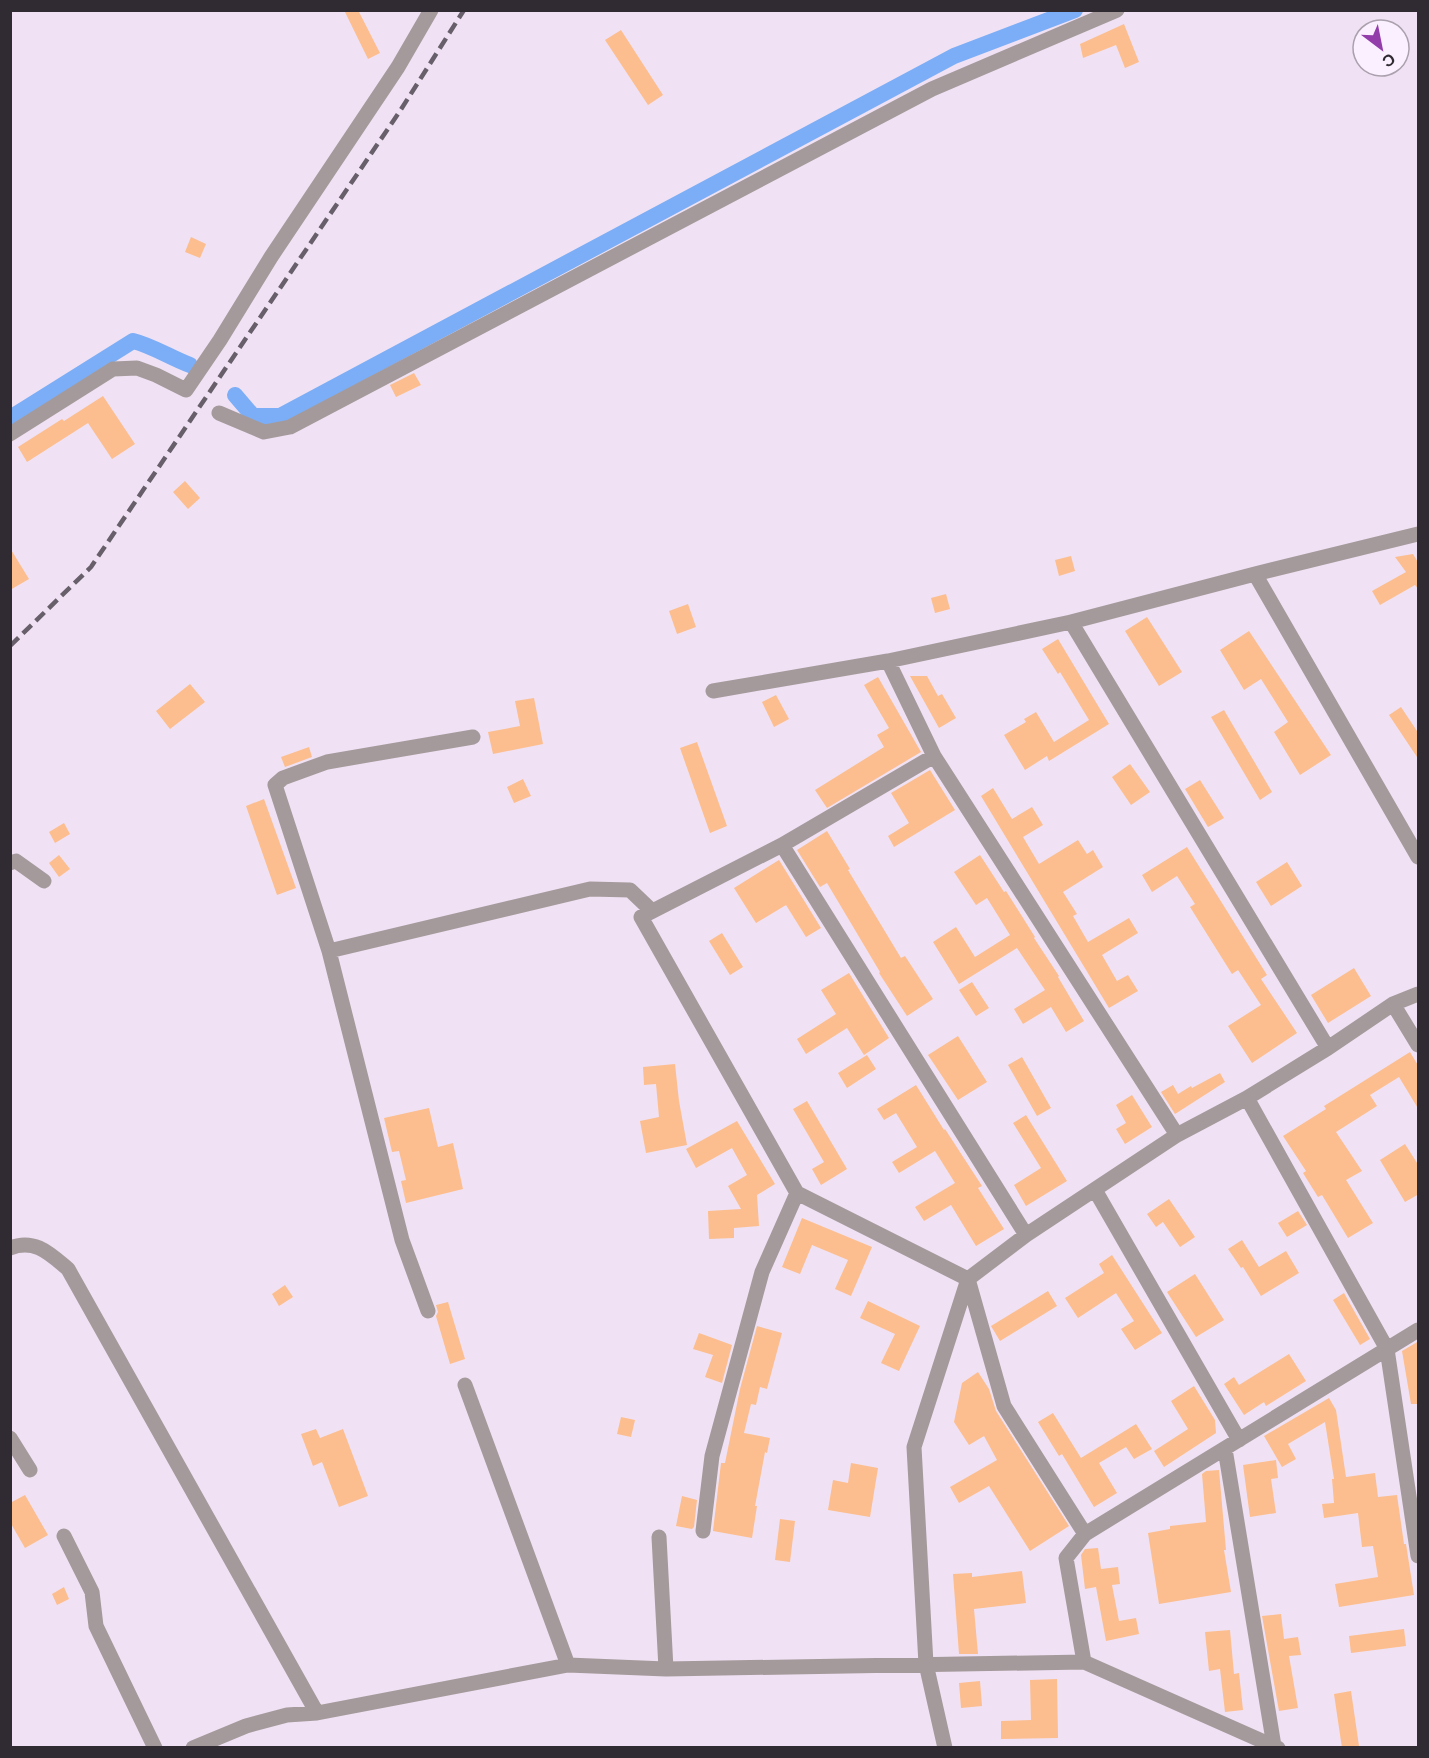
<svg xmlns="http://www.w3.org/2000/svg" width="1429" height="1758" viewBox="0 0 1429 1758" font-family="'Work Sans',sans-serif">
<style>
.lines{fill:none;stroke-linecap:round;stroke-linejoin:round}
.canal{stroke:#7baef6;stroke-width:16}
.building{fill:#fcbe8e}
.minor{stroke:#a59a9b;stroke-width:15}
.rail{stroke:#675f69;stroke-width:4.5;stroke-dasharray:12 6;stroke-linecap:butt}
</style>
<rect width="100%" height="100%" fill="#f0e2f4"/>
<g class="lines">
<path class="canal" d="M 235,395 L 253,416 L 280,416 L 954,56 L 1075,10
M 10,418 L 133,341 C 153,346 171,358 190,365"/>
</g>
<path class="building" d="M 344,10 L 358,10 L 380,53 L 368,59 Z
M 1124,24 L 1139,62 L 1125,68 L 1116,45 L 1083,58 L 1080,44 Z
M 621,30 L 663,95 L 648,105 L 605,40 Z
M 191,237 L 206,244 L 200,258 L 185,252 Z
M 414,373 L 421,385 L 396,397 L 390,385 Z
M 103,396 L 135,444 L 112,459 L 88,423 L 27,462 L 18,447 L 62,419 L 64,421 Z
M 185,481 L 200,498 L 188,509 L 173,492 Z
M 10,548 L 29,579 L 10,590 Z
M 1413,554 L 1419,564 L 1419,590 L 1415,585 L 1380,605 L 1372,591 L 1406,572 L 1395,557 Z
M 1071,556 L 1075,571 L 1059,576 L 1055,560 Z
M 946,594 L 950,609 L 935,613 L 931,598 Z
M 688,604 L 696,627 L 677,634 L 669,611 Z
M 1147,617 L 1182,672 L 1159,686 L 1125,631 Z
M 1249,631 L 1331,755 L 1300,775 L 1274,732 L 1288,722 L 1261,679 L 1244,690 L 1220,650 Z
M 1058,639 L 1109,724 L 1049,761 L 1047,756 L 1025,770 L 1004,735 L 1026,722 L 1024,719 L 1036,712 L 1054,742 L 1089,720 L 1060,672 L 1058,674 L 1042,649 Z
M 910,676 L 927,676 L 938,696 L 942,694 L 956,718 L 939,728 Z
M 878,677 L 921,752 L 827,808 L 815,790 L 884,747 L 877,735 L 889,728 L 864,685 Z
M 190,684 L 205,702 L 170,729 L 156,711 Z
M 776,695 L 789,719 L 774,727 L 762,702 Z
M 534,698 L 543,744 L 493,754 L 488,732 L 520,726 L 515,701 Z
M 1401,707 L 1419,734 L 1419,760 L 1389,715 Z
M 1224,710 L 1272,792 L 1260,800 L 1211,717 Z
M 697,742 L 727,826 L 710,833 L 680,748 Z
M 309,747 L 312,757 L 285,767 L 281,757 Z
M 1130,764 L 1150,792 L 1131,805 L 1112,777 Z
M 930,770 L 955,810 L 894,847 L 888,836 L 909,823 L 891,793 Z
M 523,779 L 531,796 L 514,803 L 507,787 Z
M 1200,780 L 1224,818 L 1208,827 L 1185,789 Z
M 993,788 L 1012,819 L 1032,807 L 1043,825 L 1023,837 L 1039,864 L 1078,840 L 1087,854 L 1093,850 L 1103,867 L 1063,892 L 1077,914 L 1073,916 L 1088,942 L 1129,918 L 1138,933 L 1102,955 L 1117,981 L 1128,975 L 1138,991 L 1109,1008 L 981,796 Z
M 264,799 L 296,888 L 277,895 L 246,806 Z
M 64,823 L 70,834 L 55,843 L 49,832 Z
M 827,831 L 850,869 L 848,870 L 901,958 L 905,956 L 933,999 L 907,1016 L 879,973 L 880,972 L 827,883 L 820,887 L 797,850 Z
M 1187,847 L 1267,975 L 1261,979 L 1297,1033 L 1252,1063 L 1228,1026 L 1261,1005 L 1238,970 L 1232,974 L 1190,907 L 1195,904 L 1177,876 L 1152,892 L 1142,875 Z
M 59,855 L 70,869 L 59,877 L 49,863 Z
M 980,855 L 1004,892 L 1006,891 L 1035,937 L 1034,938 L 1059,976 L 1058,977 L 1084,1021 L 1066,1032 L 1051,1007 L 1023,1024 L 1014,1009 L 1045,990 L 1017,948 L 959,984 L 933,942 L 956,927 L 975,957 L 1010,935 L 987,898 L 976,905 L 954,872 Z
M 779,860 L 821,928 L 806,937 L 786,905 L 756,923 L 734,888 Z
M 1287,862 L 1302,886 L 1271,906 L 1256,882 Z
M 722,933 L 743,967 L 730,975 L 709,941 Z
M 1354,968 L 1371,996 L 1328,1023 L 1311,995 Z
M 849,973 L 889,1038 L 864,1055 L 847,1028 L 806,1054 L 797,1039 L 836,1014 L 821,990 Z
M 972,982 L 989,1008 L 976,1016 L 959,990 Z
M 958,1036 L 987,1082 L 958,1100 L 928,1055 Z
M 1410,1052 L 1419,1067 L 1419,1110 L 1399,1077 L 1370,1095 L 1377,1106 L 1336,1132 L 1362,1171 L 1346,1180 L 1373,1223 L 1348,1238 L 1322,1195 L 1318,1197 L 1303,1173 L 1306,1171 L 1283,1136 L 1326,1109 L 1324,1106 Z
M 867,1055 L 876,1069 L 847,1088 L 838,1073 Z
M 1022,1057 L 1051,1108 L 1037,1116 L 1008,1065 Z
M 675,1064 L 679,1101 L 687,1145 L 646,1153 L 640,1121 L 659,1117 L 656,1084 L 644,1085 L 643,1067 Z
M 1220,1073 L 1225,1082 L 1175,1114 L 1161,1092 L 1173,1085 L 1178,1094 L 1191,1086 L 1192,1088 Z
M 916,1085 L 944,1130 L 945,1129 L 982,1186 L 978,1188 L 1004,1229 L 976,1246 L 951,1205 L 924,1221 L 915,1207 L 955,1183 L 935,1151 L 899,1173 L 892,1162 L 917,1147 L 896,1113 L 884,1120 L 877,1109 Z
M 1132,1095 L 1152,1127 L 1125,1144 L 1116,1129 L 1126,1123 L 1116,1105 Z
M 807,1101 L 847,1169 L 821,1185 L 812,1169 L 824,1162 L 793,1109 Z
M 429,1108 L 438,1147 L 453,1143 L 463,1189 L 406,1203 L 401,1181 L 406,1180 L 399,1151 L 392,1152 L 384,1118 Z
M 1026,1115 L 1067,1181 L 1026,1206 L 1014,1185 L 1041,1168 L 1013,1123 Z
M 737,1121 L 775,1184 L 757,1195 L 759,1226 L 734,1228 L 734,1238 L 709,1239 L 708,1211 L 741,1209 L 728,1186 L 747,1175 L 732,1148 L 696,1168 L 686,1149 Z
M 1405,1144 L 1419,1166 L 1419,1194 L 1405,1202 L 1380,1160 Z
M 1169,1199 L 1195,1237 L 1180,1247 L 1163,1222 L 1156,1227 L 1147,1214 Z
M 1298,1211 L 1307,1225 L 1287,1237 L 1278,1223 Z
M 802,1218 L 872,1247 L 851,1296 L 835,1289 L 848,1260 L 812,1245 L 800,1274 L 782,1267 Z
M 1242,1240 L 1259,1267 L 1286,1251 L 1299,1273 L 1261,1296 L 1243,1267 L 1241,1268 L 1228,1249 Z
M 1112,1255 L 1162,1333 L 1135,1350 L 1121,1329 L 1134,1321 L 1116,1293 L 1078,1318 L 1065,1298 L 1104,1273 L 1099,1264 Z
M 1195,1274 L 1224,1320 L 1196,1337 L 1167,1292 Z
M 285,1285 L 293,1297 L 279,1306 L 272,1294 Z
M 1048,1291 L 1057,1306 L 1000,1341 L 991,1326 Z
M 1344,1293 L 1370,1339 L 1360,1345 L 1333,1300 Z
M 868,1301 L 920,1326 L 899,1371 L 881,1363 L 895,1334 L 860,1318 Z
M 448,1302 L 465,1359 L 450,1364 L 436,1316 L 438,1312 L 436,1305 Z
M 757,1326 L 782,1333 L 767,1389 L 760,1387 L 756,1405 L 751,1404 L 744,1433 L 770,1438 L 767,1453 L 765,1452 L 755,1506 L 757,1506 L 752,1538 L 713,1531 L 721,1463 L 725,1463 L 740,1389 Z
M 699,1333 L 732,1345 L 722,1383 L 705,1377 L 713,1355 L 693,1349 Z
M 1419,1341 L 1419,1404 L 1411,1404 L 1402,1351 Z
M 1289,1354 L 1306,1381 L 1266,1406 L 1264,1402 L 1244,1415 L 1224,1384 L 1234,1377 L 1239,1385 Z
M 978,1372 L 989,1389 L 996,1411 L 1069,1526 L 1030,1551 L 989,1486 L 959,1503 L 950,1487 L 997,1460 L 984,1436 L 969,1445 L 954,1422 L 962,1383 Z
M 1194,1386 L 1215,1420 L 1216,1433 L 1164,1467 L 1154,1451 L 1188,1429 L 1171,1401 Z
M 1329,1398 L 1336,1410 L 1346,1477 L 1375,1473 L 1378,1497 L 1397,1495 L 1404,1544 L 1406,1544 L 1414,1595 L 1339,1607 L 1335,1584 L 1378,1577 L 1373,1546 L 1362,1547 L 1358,1513 L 1324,1518 L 1322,1504 L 1334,1503 L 1332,1479 L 1334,1479 L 1325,1422 L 1288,1444 L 1296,1459 L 1282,1467 L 1264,1436 Z
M 1053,1413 L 1081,1458 L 1136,1424 L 1152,1449 L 1134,1459 L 1126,1447 L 1099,1463 L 1117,1493 L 1094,1507 L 1062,1454 L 1059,1456 L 1038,1422 Z
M 621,1417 L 635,1420 L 631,1437 L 617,1434 Z
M 316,1429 L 320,1438 L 343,1429 L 368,1496 L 339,1507 L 322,1462 L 313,1466 L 301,1434 Z
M 1276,1460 L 1278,1478 L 1271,1479 L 1276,1513 L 1250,1517 L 1243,1465 Z
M 851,1463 L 878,1468 L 870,1517 L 828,1510 L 833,1480 L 848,1483 Z
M 1219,1470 L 1226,1550 L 1224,1550 L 1231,1592 L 1159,1604 L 1148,1533 L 1170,1529 L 1170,1526 L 1206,1522 L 1202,1474 L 1206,1471 Z
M 25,1495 L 48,1535 L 25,1548 L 10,1522 L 10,1503 Z
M 682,1496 L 697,1500 L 694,1527 L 692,1529 L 676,1526 Z
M 780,1519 L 795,1521 L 790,1562 L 775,1560 Z
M 1098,1548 L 1101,1569 L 1118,1567 L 1120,1584 L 1112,1585 L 1119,1621 L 1136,1618 L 1139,1634 L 1106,1641 L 1096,1587 L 1085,1589 L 1081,1555 L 1085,1549 Z
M 1022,1571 L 1026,1603 L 974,1609 L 978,1654 L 959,1654 L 953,1574 L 972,1573 L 972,1577 Z
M 64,1587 L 69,1599 L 57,1605 L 52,1594 Z
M 1281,1614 L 1284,1639 L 1298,1637 L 1301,1655 L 1289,1656 L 1298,1708 L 1279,1711 L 1262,1616 Z
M 1404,1629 L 1406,1646 L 1351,1653 L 1349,1636 Z
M 1230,1630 L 1234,1674 L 1239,1673 L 1243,1710 L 1225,1712 L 1220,1669 L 1209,1671 L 1205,1632 Z
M 1057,1679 L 1058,1738 L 1001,1739 L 1001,1721 L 1031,1720 L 1030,1680 Z
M 980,1681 L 982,1706 L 961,1708 L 959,1683 Z
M 1351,1691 L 1359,1746 L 1342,1748 L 1334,1694 Z"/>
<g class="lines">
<path class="minor" d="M 219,413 L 264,432 L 290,427 L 932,89 L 1117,10
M 10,434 L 113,369 L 137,368 L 156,375 L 186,390 L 220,340 L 271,257 L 398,67 L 431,10
M 1255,574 L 1418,857
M 1071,622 L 1328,1048
M 888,661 L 934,756 L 1177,1135
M 713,691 L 888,661 L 1071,622 L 1255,574 L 1418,534
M 473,737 L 327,762 L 283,778 L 275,785 L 329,951 L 590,889 L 630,890 L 652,911
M 934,756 L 782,845 L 641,917 L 797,1193 L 968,1279 L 1004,1406 L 1085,1534
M 782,845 L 1026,1235
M 10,863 L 16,861 L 44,881
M 329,951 L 402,1240 L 428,1311
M 1393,1004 L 1418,1045
M 1247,1098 L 1387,1349 L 1418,1556
M 1095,1190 L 1239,1440
M 10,1248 C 35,1238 50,1254 68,1269 L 317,1713 L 568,1665
M 465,1385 L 568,1665 L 666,1669
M 10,1438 L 30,1470
M 1225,1449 L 1274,1746
M 703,1531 L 712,1456 L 762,1272 L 797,1193
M 64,1536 L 92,1592 L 96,1626 L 155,1748
M 659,1537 L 666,1669 L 1084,1662 L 1278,1748
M 1084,1662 L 1066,1558 L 1085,1534 L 1418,1330
M 193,1748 L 246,1726 L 287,1715 L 317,1713
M 945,1748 L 926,1664 L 914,1447 L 968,1279 L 1026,1235 L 1177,1135 L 1247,1098 L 1328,1048 L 1393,1004 L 1418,994"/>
<path class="rail" d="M 10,646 L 91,567 L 400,111 L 464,10"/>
</g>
<rect width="1429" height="1758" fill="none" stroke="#302b32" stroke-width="24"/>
<g transform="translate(1381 48) rotate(148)"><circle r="28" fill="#fbf0ff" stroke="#aaa1ad" stroke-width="1.5"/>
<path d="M0-4.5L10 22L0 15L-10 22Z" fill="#933dab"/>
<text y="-9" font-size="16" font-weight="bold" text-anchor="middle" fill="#302b32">С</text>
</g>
</svg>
